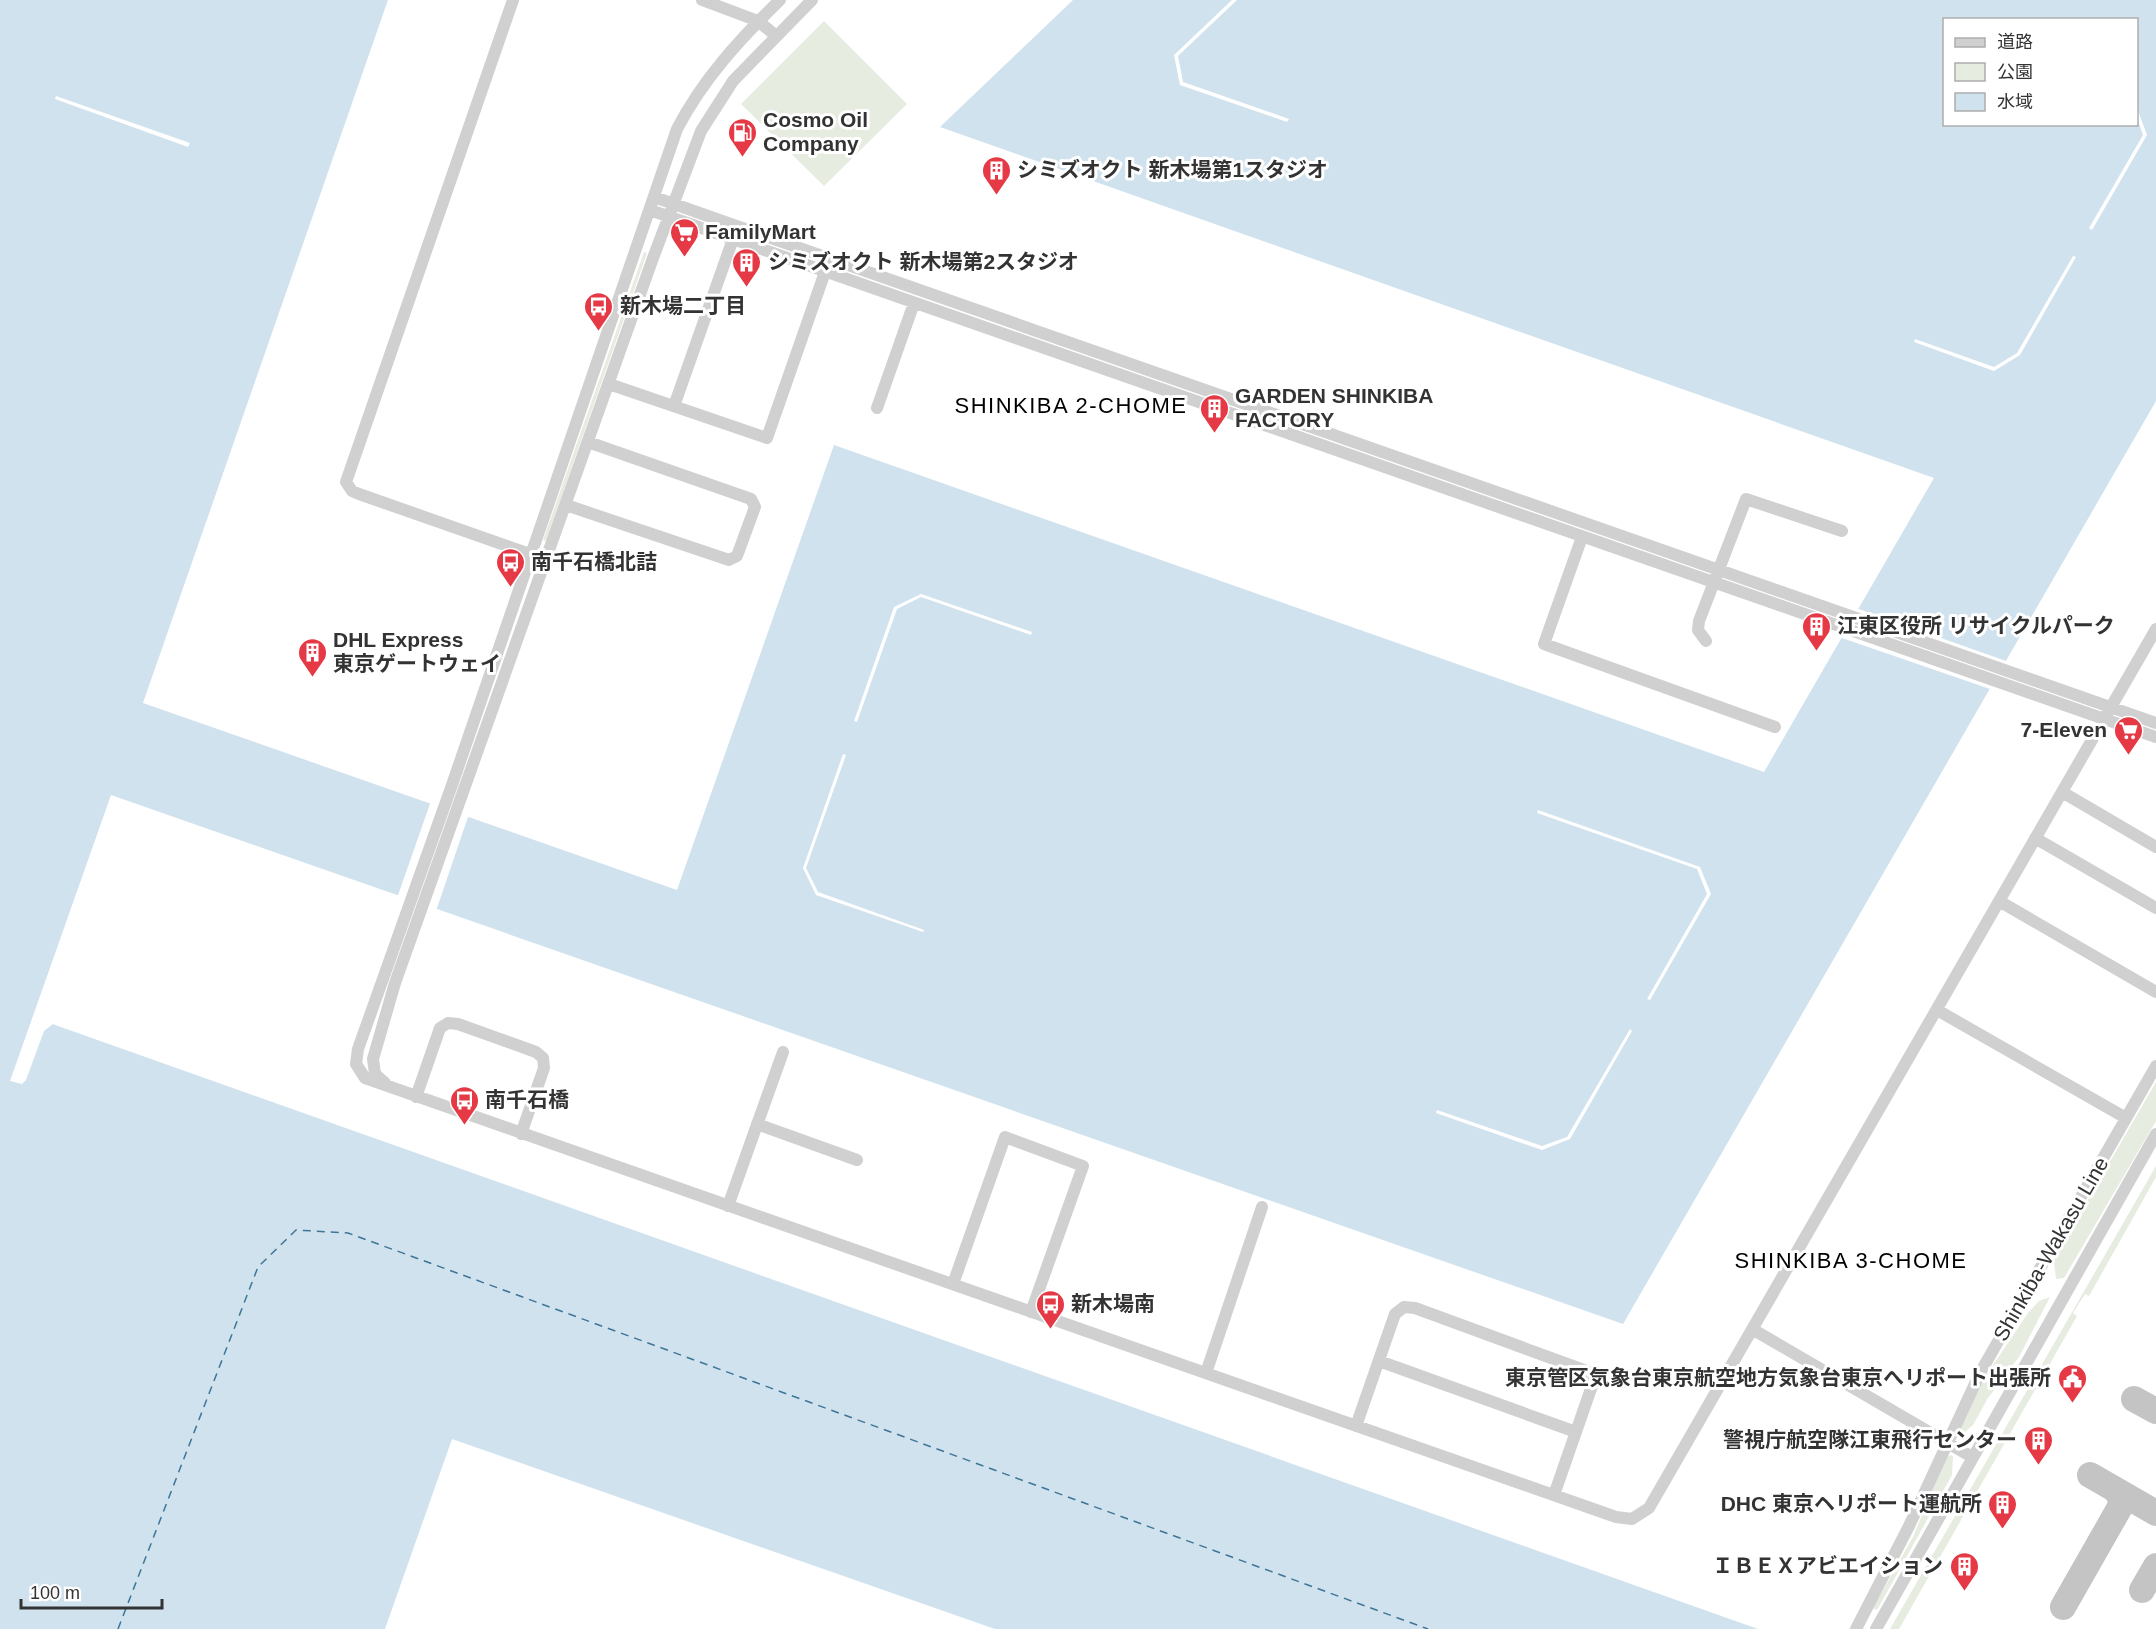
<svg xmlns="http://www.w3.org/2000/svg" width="2156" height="1629" viewBox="0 0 2156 1629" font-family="Arial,'Noto Sans JP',sans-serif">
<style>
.green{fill:#e6ecdf}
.water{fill:#cfe2ee;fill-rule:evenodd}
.pier{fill:#fff}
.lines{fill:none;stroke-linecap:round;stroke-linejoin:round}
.ferry{stroke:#3f7597;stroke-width:1.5;stroke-dasharray:8 6;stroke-linecap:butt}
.taxiway{stroke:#c4c4c4;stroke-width:26}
.minor{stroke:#d0d0d0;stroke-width:12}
.labels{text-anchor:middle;stroke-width:6;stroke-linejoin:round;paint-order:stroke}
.poi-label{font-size:21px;font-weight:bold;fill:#333;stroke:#fff;text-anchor:start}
.street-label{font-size:21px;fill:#333;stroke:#fff}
.neighbourhood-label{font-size:22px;letter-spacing:1.5px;fill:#000;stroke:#fff}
</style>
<rect width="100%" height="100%" fill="#fff"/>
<path class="green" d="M 824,21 L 907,104 L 824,186 L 741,104 Z
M 644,252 L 647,253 L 546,541 L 543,540 Z
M 2156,1082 L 2156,1121 L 2064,1278 L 2056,1279 L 2054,1262 L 2056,1255 Z
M 2156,1166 L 2156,1177 L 2089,1296 L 2085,1294 L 2073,1313 L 2077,1316 L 1899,1629 L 1890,1629 Z
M 2050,1297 L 2019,1357 L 1988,1398 L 1973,1425 L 1959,1437 L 1957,1435 L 1981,1383 L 2028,1313 L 2039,1301 Z
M 1950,1455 L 1953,1456 L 1952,1475 L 1877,1610 L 1873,1608 L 1914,1535 L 1944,1460 Z"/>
<path class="water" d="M 0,0 L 388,0 L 143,703 L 677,890 L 834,445 L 1764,772 L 1934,478 L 940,127 L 1073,0 L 2156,0 L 2156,401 L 1623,1324 L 111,795 L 10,1081 L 22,1084 L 26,1080 L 44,1031 L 53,1024 L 58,1026 L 1758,1629 L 995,1629 L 452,1439 L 385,1629 L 0,1629 ZM 1944,20 L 2136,20 L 2136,124 L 1944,124 Z"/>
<path class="pier" d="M 1232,0 L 1237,0 L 1178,56 L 1183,82 L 1289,119 L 1287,122 L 1180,85 L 1174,55 Z
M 56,96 L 190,143 L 188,147 L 55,99 Z
M 2137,108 L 2147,135 L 2092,230 L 2089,228 L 2143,135 L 2137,118 Z
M 2073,256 L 2076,257 L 2020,355 L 1994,371 L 1914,342 L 1915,339 L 1994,367 L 2017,353 Z
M 921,594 L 1032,632 L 1031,635 L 921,597 L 897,609 L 857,722 L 854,721 L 894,607 Z
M 1856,608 L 2009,662 L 1993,690 L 1839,637 Z
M 843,754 L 846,755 L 806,868 L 818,892 L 924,930 L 923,932 L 816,895 L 803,868 Z
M 431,801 L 469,814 L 436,911 L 397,898 Z
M 1538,810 L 1700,867 L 1711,894 L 1650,1000 L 1647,999 L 1707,894 L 1697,869 L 1537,813 Z
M 1630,1029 L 1632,1031 L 1570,1139 L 1542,1150 L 1436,1113 L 1437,1110 L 1542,1146 L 1567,1137 Z"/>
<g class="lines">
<path class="ferry" d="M 118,1629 L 258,1267 L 296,1230 L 348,1233 L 1428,1629"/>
<path class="taxiway" d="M 2134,1399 L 2156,1411
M 2090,1475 L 2156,1513
M 2142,1590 L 2156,1566
M 2063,1607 L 2120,1507 L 2121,1497 L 2115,1490"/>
<path class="minor" d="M 513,0 L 346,482 L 352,491 L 359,494 L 547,560
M 702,0 L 758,21 L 775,35
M 780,0 C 740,39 703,79 677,129 L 452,785 L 358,1049 L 356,1064 L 365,1078 L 1616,1517 L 1632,1519 L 1649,1508 L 2156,629
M 654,197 L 2156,723
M 650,210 L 2156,737
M 609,384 L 767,438 L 825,272
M 674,406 L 733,239
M 877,408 L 914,303
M 566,505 L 729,560 L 737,556 L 755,507 L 751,499 L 588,442
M 1582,537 L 1544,644 L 1775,727
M 1706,641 L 1698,630 L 1699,621 L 1746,499 L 1842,531
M 2062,792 L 2156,847
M 2035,838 L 2156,908
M 1999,901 L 2156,992
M 1937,1010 L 2126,1118
M 385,1083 L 375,1074 L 373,1059 L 395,983 L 653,258 L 701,131 L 733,81 L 812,0
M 416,1097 L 440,1028 L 448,1023 L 458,1024 L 536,1052 L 543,1058 L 544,1068 L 521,1134
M 757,1124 L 857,1160
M 728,1206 L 783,1052
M 953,1284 L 1005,1137 L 1083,1166 L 1031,1312
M 1752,1329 L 1972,1457
M 1379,1361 L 1576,1432
M 1206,1373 L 1262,1207
M 1356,1426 L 1395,1314 L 1404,1307 L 1415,1308 L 1592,1373 L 1593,1383 L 1554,1495
M 1856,1629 L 1909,1526 L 1980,1373 L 2156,1066
M 1876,1629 L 2156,1134"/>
</g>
<defs>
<symbol id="fuel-pin" viewBox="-11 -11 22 30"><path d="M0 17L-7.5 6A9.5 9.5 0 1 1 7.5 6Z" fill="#e63946" stroke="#fff"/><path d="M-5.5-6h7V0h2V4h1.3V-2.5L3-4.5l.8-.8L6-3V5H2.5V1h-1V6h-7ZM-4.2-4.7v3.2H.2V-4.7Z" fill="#fff"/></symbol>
<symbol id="building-pin" viewBox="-11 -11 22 30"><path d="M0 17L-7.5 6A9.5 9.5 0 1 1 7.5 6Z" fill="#e63946" stroke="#fff"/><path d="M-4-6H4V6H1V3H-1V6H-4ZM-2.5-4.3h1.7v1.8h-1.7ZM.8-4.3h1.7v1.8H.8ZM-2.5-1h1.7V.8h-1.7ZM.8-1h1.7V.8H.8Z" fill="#fff"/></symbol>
<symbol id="supermarket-pin" viewBox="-11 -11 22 30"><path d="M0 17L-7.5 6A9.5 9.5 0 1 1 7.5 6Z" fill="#e63946" stroke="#fff"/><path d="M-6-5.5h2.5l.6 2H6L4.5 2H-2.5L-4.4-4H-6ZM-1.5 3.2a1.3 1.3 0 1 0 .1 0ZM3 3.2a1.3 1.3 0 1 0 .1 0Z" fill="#fff"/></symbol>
<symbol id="bus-pin" viewBox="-11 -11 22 30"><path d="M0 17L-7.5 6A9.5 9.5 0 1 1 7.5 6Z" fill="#e63946" stroke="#fff"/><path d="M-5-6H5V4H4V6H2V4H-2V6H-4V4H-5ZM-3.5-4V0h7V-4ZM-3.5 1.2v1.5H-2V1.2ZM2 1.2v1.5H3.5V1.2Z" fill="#fff"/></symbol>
<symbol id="civic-pin" viewBox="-11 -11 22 30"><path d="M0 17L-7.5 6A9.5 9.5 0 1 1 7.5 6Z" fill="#e63946" stroke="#fff"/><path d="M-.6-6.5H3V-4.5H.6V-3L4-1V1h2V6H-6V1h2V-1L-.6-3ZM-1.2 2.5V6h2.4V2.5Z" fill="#fff"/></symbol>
</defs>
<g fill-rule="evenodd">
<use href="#fuel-pin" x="726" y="116" width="33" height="45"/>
<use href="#building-pin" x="980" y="154" width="33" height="45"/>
<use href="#supermarket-pin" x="668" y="216" width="33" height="45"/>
<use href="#building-pin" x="730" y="246" width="33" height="45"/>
<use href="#bus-pin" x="582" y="290" width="33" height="45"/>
<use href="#building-pin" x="1198" y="392" width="33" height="45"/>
<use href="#bus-pin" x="494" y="546" width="33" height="45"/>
<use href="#building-pin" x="1800" y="610" width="33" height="45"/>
<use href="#building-pin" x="296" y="636" width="33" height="45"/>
<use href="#supermarket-pin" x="2112" y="714" width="33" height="45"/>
<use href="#bus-pin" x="448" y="1084" width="33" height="45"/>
<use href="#bus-pin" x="1034" y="1288" width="33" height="45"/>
<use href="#civic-pin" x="2056" y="1362" width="33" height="45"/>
<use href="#building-pin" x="2022" y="1424" width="33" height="45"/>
<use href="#building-pin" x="1986" y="1488" width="33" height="45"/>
<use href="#building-pin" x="1948" y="1550" width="33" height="45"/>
</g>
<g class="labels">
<g class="poi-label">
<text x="763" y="127">Cosmo Oil<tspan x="763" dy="24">Company</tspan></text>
<text x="1017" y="177">シミズオクト 新木場第1スタジオ</text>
<text x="705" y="239">FamilyMart</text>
<text x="768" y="269">シミズオクト 新木場第2スタジオ</text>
<text x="620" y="313">新木場二丁目</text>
<text x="1235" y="403">GARDEN SHINKIBA<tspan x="1235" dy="24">FACTORY</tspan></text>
<text x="531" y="569">南千石橋北詰</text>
<text x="1837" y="633">江東区役所 リサイクルパーク</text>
<text x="333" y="647">DHL Express<tspan x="333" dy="24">東京ゲートウェイ</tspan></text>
<text x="2107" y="737" text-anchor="end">7-Eleven</text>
<text x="485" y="1107">南千石橋</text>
<text x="1071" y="1311">新木場南</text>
<text x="2051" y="1385" text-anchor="end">東京管区気象台東京航空地方気象台東京へリポート出張所</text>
<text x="2017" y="1447" text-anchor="end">警視庁航空隊江東飛行センター</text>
<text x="1982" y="1511" text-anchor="end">DHC 東京ヘリポート運航所</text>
<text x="1943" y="1573" text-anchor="end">ＩＢＥＸアビエイション</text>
</g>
<g class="street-label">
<text transform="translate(2051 1249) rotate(-60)" y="7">Shinkiba-Wakasu Line</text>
</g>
<g class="neighbourhood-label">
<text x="1071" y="413">SHINKIBA 2-CHOME</text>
<text x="1851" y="1268">SHINKIBA 3-CHOME</text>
</g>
</g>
<rect x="1943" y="18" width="195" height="108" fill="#ffffff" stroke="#adadad" stroke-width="1.5"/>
<rect x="1955" y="38" width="30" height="9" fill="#d0d0d0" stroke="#adadad" stroke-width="1.5"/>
<text x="1997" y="48" font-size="18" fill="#333333">道路</text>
<rect x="1955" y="63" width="30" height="18" fill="#e6ecdf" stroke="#adadad" stroke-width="1.5"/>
<text x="1997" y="78" font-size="18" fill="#333333">公園</text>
<rect x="1955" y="93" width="30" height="18" fill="#cfe2ee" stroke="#adadad" stroke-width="1.5"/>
<text x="1997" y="108" font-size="18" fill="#333333">水域</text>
<path d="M21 1599v9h141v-9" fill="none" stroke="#333333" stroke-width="3"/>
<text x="30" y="1599" font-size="18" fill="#333333" stroke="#ffffff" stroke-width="4.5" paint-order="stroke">100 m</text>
</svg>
